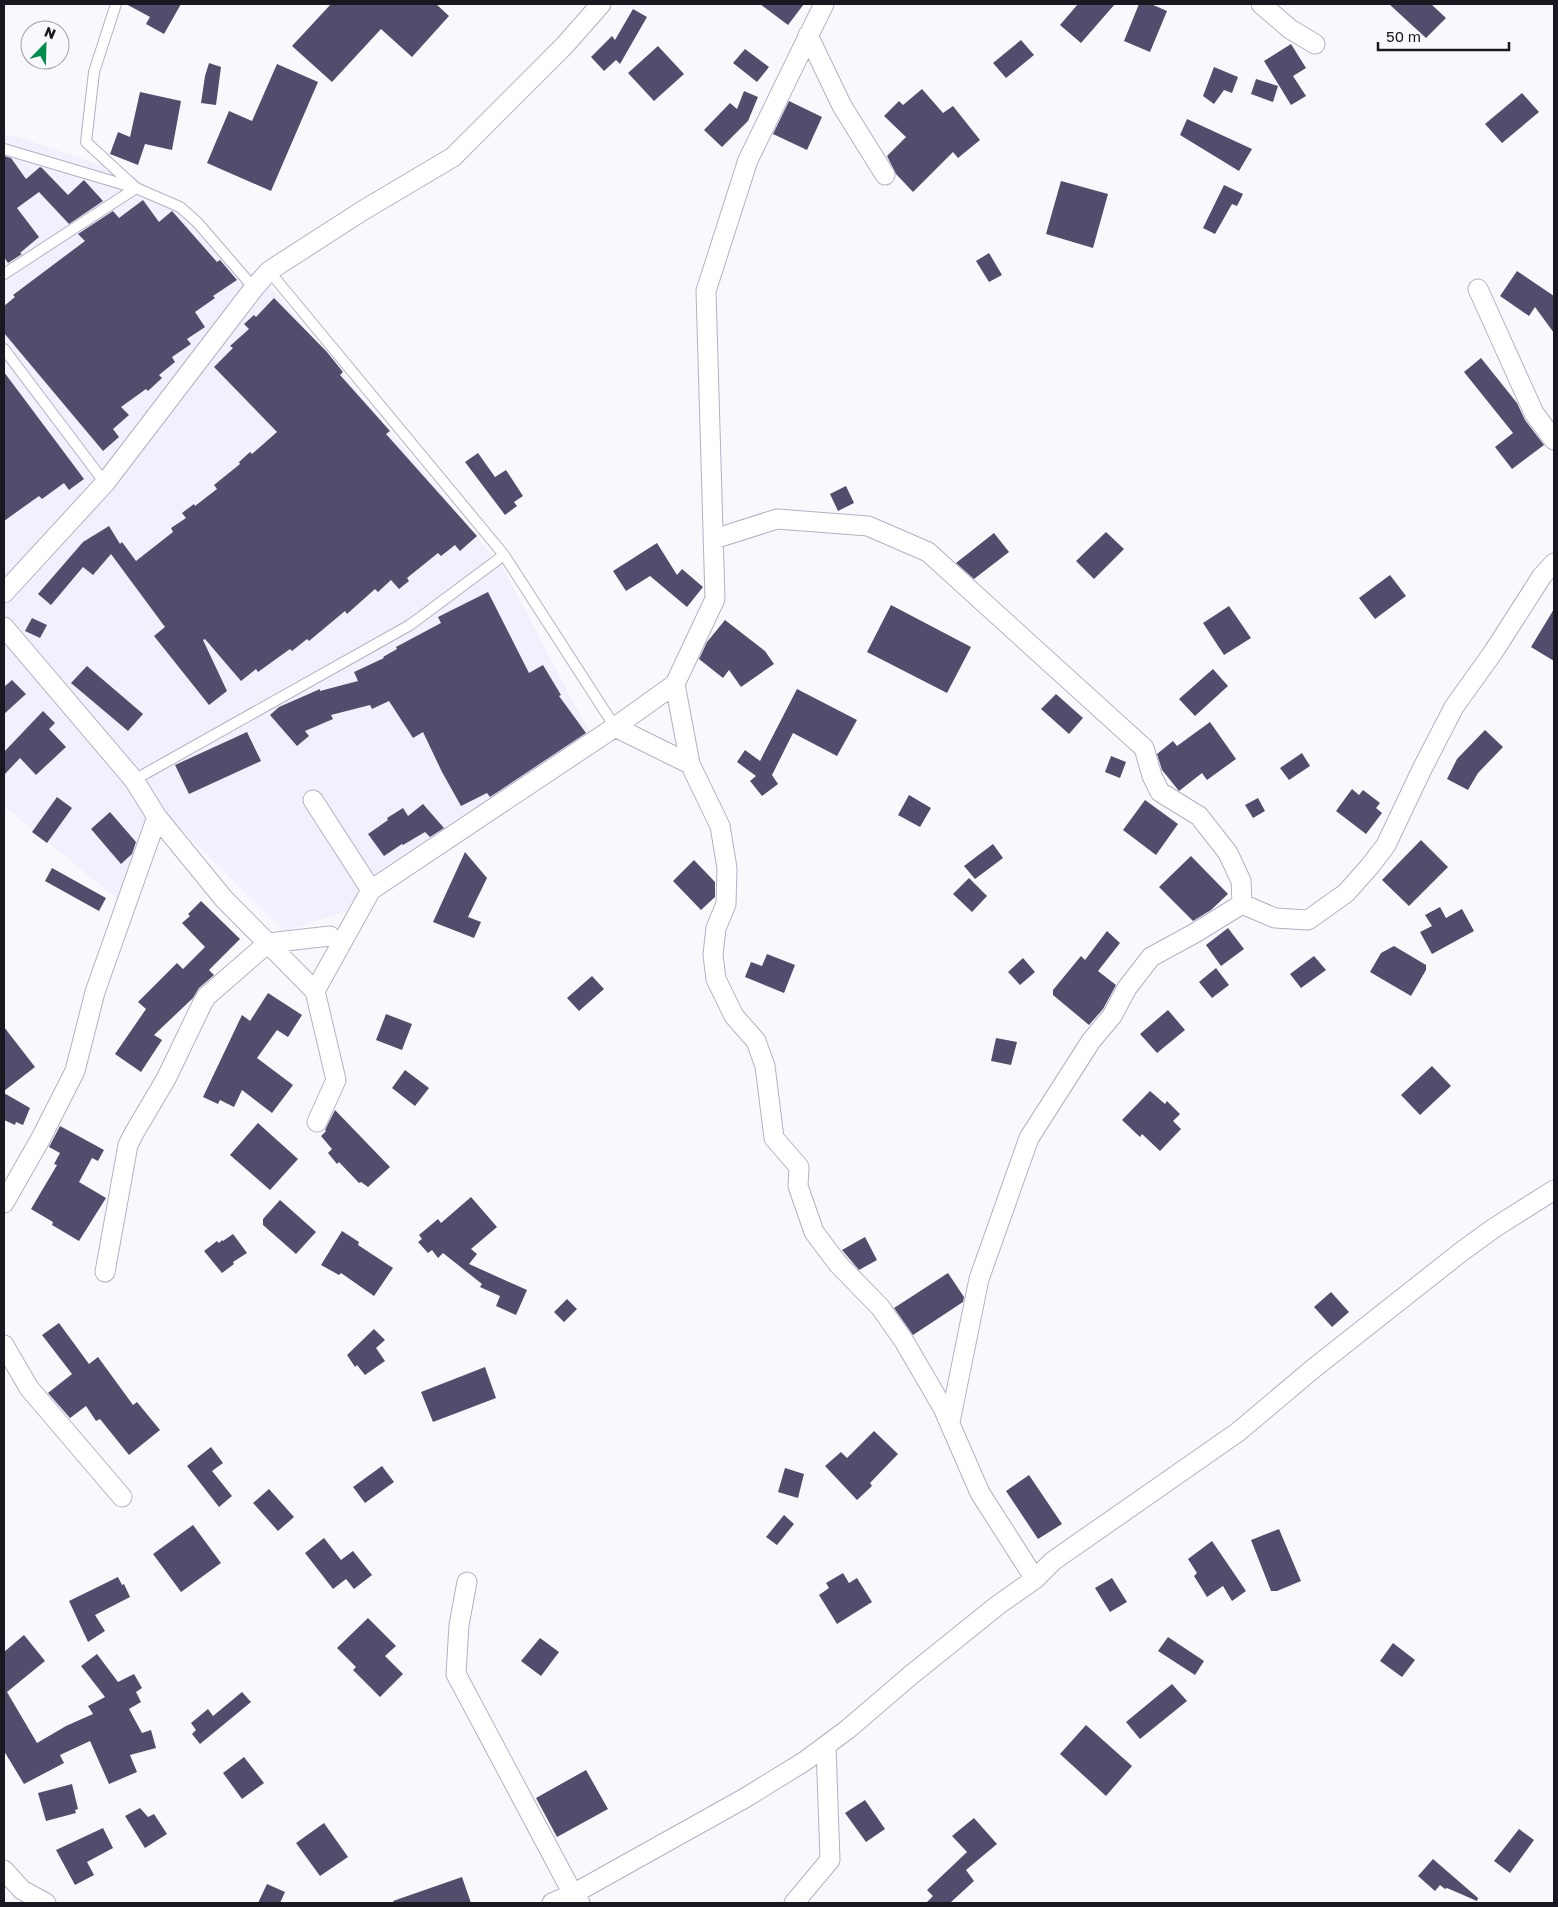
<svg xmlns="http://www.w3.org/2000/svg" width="1558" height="1907" viewBox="0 0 1558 1907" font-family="'Golos Text',sans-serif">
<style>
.built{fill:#f2f0fc}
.building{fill:#534d6d}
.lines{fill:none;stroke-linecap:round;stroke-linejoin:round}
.lane-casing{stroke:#b4b0c6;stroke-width:12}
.street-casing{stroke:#b4b0c6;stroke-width:21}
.lane{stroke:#fff;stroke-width:10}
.street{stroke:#fff;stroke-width:19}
</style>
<rect width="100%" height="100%" fill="#f9f9fd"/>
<path class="built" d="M 12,135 L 134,176 L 277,294 L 503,568 L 598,749 L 370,904 L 284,931 L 172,820 L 122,903 L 4,806 L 4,136 Z"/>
<path class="building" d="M 126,4 L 181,4 L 164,34 L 146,24 L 150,17 Z
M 331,4 L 436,4 L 449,16 L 412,57 L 381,29 L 332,82 L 292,46 Z
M 760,4 L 804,4 L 788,25 Z
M 1078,4 L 1115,4 L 1081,43 L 1060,25 Z
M 1139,4 L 1151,4 L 1167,11 L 1150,52 L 1124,41 Z
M 1389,4 L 1431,4 L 1446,18 L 1426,38 Z
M 633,9 L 647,17 L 620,64 L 616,60 L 604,71 L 591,57 L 612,36 L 615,40 Z
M 1021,40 L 1034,55 L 1006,78 L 993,63 Z
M 1291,44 L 1306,68 L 1293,76 L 1306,96 L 1291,105 L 1264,61 Z
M 658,46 L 684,74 L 654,101 L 628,73 Z
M 745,49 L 769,67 L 757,82 L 733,63 Z
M 209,63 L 221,67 L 216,105 L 201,103 L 205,76 Z
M 277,64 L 318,82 L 271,191 L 207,163 L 229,111 L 252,121 Z
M 1214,67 L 1238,77 L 1232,93 L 1224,90 L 1214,104 L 1203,96 Z
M 1256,79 L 1278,86 L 1273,102 L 1251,94 Z
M 922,89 L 943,113 L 953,106 L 980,140 L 958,158 L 953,152 L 913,192 L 896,174 L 887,156 L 906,137 L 884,116 L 899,101 L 903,105 Z
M 744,91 L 758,97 L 748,121 L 722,147 L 704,130 L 730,103 L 737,109 Z
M 140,92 L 181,101 L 172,150 L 145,144 L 138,165 L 110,154 L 118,132 L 130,137 Z
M 1522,93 L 1539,112 L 1502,143 L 1485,124 Z
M 789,101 L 822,117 L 807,150 L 773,134 Z
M 1187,119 L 1252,149 L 1239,171 L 1180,135 Z
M 4,156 L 11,158 L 26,179 L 40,167 L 42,168 L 68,195 L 84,180 L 103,201 L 69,224 L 39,192 L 17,208 L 39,237 L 20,253 L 22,254 L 8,263 L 4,257 Z
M 1061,181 L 1108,194 L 1093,248 L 1046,234 Z
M 1224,185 L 1243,194 L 1237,206 L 1232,204 L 1215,234 L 1203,228 Z
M 143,200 L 159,222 L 172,211 L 217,262 L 220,260 L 237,280 L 213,296 L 215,298 L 195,312 L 205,327 L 187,339 L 191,344 L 172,357 L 175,362 L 159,375 L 162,378 L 148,391 L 146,389 L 121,407 L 129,415 L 113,429 L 119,437 L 103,451 L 4,333 L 4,306 L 15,297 L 13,295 L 85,241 L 78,234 L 113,211 L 119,218 Z
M 989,253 L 1002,275 L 989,282 L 976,261 Z
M 1517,271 L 1554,296 L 1554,333 L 1535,307 L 1529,316 L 1500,296 Z
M 274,298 L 327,352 L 343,372 L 340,375 L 390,431 L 386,434 L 477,536 L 460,551 L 455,545 L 441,556 L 438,553 L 407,578 L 409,581 L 399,589 L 391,580 L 378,592 L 375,589 L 347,614 L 345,611 L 309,641 L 307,639 L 292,651 L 290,649 L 258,672 L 256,669 L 241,681 L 205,639 L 203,640 L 227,691 L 209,705 L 154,636 L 165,627 L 111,554 L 93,575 L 83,567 L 51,605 L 38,594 L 83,542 L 109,526 L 120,544 L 122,542 L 136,561 L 173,532 L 171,528 L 186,518 L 182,513 L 194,504 L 195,506 L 217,489 L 214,485 L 240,464 L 239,462 L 250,452 L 252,454 L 277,432 L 214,367 L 233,348 L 230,346 L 249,329 L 244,324 L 254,315 L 256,317 Z
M 1481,358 L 1517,403 L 1525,420 L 1544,445 L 1512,469 L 1495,447 L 1513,433 L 1464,372 Z
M 4,372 L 84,479 L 69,490 L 64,483 L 42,499 L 39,496 L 4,521 Z
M 478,453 L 495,477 L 506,470 L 523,496 L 514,502 L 517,506 L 505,515 L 465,462 Z
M 846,486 L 854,503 L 838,511 L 830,494 Z
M 1106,532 L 1124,549 L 1094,579 L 1076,561 Z
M 994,533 L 1009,552 L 974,579 L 956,563 Z
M 657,543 L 677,575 L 682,569 L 703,587 L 687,607 L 650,576 L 626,591 L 613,571 Z
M 1390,575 L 1406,596 L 1375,619 L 1359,598 Z
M 488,592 L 529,673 L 543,665 L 561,695 L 559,696 L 586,733 L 490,797 L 487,793 L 461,806 L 442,772 L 423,732 L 413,738 L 389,701 L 372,709 L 370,705 L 331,715 L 333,719 L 305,731 L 309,736 L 297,746 L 270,715 L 279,707 L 320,689 L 320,691 L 358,681 L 354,672 L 384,658 L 383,657 L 397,649 L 396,647 L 441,623 L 438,617 Z
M 891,605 L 971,647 L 947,693 L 867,652 Z
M 1229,606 L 1251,638 L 1224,655 L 1203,623 Z
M 1554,609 L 1554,661 L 1531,647 Z
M 32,618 L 47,625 L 40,638 L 25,631 Z
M 725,620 L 765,651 L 774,664 L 741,687 L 729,670 L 723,678 L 699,659 L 707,642 Z
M 87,666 L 143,714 L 128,731 L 71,683 Z
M 1213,669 L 1228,686 L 1195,716 L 1179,699 Z
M 12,680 L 26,694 L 4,714 L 4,687 Z
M 797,689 L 857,720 L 837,756 L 793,733 L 772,775 L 778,784 L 762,796 L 750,781 L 756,776 L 737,762 L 745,750 L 760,761 Z
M 1056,694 L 1083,718 L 1069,734 L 1041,709 Z
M 43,711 L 55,723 L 49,729 L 66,747 L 36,775 L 20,758 L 4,775 L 4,752 Z
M 1210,722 L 1236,759 L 1207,780 L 1202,773 L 1179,791 L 1162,770 L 1157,754 L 1173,741 L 1177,746 Z
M 1485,730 L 1503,747 L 1478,773 L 1468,790 L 1447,779 L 1457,759 Z
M 247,732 L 261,761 L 189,794 L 175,765 Z
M 1302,753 L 1310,766 L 1289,780 L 1280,768 Z
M 1111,756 L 1126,762 L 1120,778 L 1105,772 Z
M 1352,789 L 1359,795 L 1363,790 L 1380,803 L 1376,808 L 1382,813 L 1366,834 L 1336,811 Z
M 909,795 L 931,808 L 920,827 L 898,815 Z
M 57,797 L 72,808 L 47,843 L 32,832 Z
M 1258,798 L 1265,811 L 1253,818 L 1245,805 Z
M 1145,800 L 1178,824 L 1156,855 L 1123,830 Z
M 423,804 L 444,828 L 430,837 L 425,832 L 403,845 L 402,844 L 384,856 L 368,834 L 388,820 L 387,818 L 403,808 L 408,816 Z
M 110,812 L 136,842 L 132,854 L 121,864 L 91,829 Z
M 1421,840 L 1448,867 L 1409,906 L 1382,880 Z
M 993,844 L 1003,858 L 975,879 L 964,866 Z
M 465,852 L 487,878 L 468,917 L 481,922 L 474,938 L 433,922 Z
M 1191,856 L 1228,894 L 1211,910 L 1193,921 L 1159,887 Z
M 694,860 L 715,882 L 715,897 L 701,910 L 673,881 Z
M 52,868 L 106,898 L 99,911 L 45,881 Z
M 969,878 L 987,896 L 972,912 L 953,894 Z
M 201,901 L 240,939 L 209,970 L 214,975 L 199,988 L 193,998 L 154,1035 L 162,1040 L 141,1072 L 115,1054 L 146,1009 L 138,1002 L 177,963 L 183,969 L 205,947 L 182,923 L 190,916 L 188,914 Z
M 1440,907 L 1446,918 L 1462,909 L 1474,931 L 1432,954 L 1420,932 L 1432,926 L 1425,915 Z
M 1228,928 L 1244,949 L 1221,966 L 1206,945 Z
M 1107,931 L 1120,943 L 1098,971 L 1116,985 L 1103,1009 L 1089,1025 L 1053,995 L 1053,990 L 1081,956 L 1085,960 Z
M 1394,946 L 1426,965 L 1426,970 L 1411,996 L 1370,972 L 1381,953 Z
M 767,954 L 795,965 L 784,993 L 745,977 L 751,962 L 762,966 Z
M 1314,956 L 1326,970 L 1301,988 L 1290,974 Z
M 1023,958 L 1035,972 L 1020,985 L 1008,972 Z
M 1216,968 L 1229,985 L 1212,998 L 1199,982 Z
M 592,976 L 604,989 L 579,1011 L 567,998 Z
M 268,993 L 302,1015 L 288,1037 L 277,1030 L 257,1058 L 293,1085 L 272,1113 L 242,1090 L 234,1107 L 220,1100 L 218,1104 L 203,1097 L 242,1015 L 250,1021 Z
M 1168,1010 L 1185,1030 L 1157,1053 L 1140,1034 Z
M 386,1014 L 412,1024 L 402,1050 L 376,1040 Z
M 4,1027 L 35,1067 L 4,1091 Z
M 996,1038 L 1017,1042 L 1011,1065 L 991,1061 Z
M 1432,1066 L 1451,1086 L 1420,1115 L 1401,1095 Z
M 405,1070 L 429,1088 L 415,1106 L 392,1088 Z
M 1150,1091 L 1165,1104 L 1167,1101 L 1180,1114 L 1173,1121 L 1181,1129 L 1160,1151 L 1142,1134 L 1140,1137 L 1122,1120 Z
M 4,1093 L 30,1108 L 23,1125 L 16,1122 L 15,1125 L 4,1120 Z
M 335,1110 L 390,1167 L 368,1187 L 361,1182 L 359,1183 L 339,1162 L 337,1164 L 328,1153 L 332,1149 L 321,1136 L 326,1131 L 325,1130 Z
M 258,1123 L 298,1159 L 270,1190 L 230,1155 Z
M 60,1126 L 104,1150 L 98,1161 L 92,1158 L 79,1182 L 106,1198 L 79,1241 L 52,1225 L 53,1222 L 31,1209 L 57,1165 L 54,1164 L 60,1153 L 49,1147 Z
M 471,1197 L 497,1227 L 471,1249 L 477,1254 L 469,1264 L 527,1290 L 516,1315 L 496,1306 L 500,1296 L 480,1287 L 482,1284 L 443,1253 L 438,1258 L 432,1250 L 428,1253 L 418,1242 L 422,1239 L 419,1235 L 438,1219 L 441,1223 Z
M 280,1200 L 316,1232 L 296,1254 L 263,1225 L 263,1219 Z
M 342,1231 L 359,1242 L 358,1245 L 393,1268 L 374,1296 L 341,1273 L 339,1275 L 321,1265 Z
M 233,1234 L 247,1253 L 233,1262 L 234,1264 L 222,1273 L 204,1251 L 217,1241 L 219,1243 L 222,1240 L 223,1241 Z
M 865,1237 L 877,1260 L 859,1270 L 842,1250 Z
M 948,1273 L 964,1297 L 963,1302 L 913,1335 L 894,1308 Z
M 1331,1292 L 1349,1312 L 1332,1327 L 1314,1307 Z
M 567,1299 L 577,1309 L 564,1322 L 554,1312 Z
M 59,1323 L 89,1364 L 98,1357 L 133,1405 L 137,1402 L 160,1430 L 129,1455 L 100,1419 L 96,1421 L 86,1406 L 70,1418 L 48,1393 L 72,1374 L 42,1335 Z
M 374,1329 L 385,1340 L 376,1348 L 385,1361 L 365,1375 L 357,1365 L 355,1367 L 347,1355 Z
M 485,1367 L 496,1398 L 433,1422 L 421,1392 Z
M 874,1431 L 898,1454 L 870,1483 L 872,1486 L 857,1500 L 825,1466 L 841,1452 L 847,1458 Z
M 211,1447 L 223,1463 L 212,1471 L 232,1496 L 219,1507 L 187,1466 Z
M 382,1466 L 394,1482 L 365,1503 L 353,1487 Z
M 785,1468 L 804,1474 L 798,1498 L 778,1492 Z
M 1029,1475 L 1062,1524 L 1038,1539 L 1006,1491 Z
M 269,1489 L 294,1517 L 278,1531 L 253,1503 Z
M 784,1515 L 794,1524 L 777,1545 L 766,1537 Z
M 193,1525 L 221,1563 L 181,1592 L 153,1554 Z
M 1279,1529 L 1301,1581 L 1277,1591 L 1271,1591 L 1251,1540 Z
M 324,1538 L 341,1560 L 353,1551 L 372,1575 L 354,1589 L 346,1579 L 333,1589 L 305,1553 Z
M 1212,1541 L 1246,1591 L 1232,1601 L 1223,1586 L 1207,1597 L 1194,1576 L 1197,1573 L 1188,1559 Z
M 843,1573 L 849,1583 L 857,1578 L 872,1602 L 837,1624 L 819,1595 L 829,1588 L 826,1583 Z
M 118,1577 L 122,1585 L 124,1584 L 130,1597 L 95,1615 L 105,1631 L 88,1642 L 69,1601 Z
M 1112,1578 L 1127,1602 L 1110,1612 L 1095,1588 Z
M 368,1618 L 396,1646 L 385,1656 L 403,1674 L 380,1697 L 353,1670 L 356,1667 L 337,1648 Z
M 24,1635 L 45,1661 L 7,1692 L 37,1743 L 66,1726 L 93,1714 L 88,1706 L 105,1697 L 81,1666 L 97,1654 L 118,1682 L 134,1674 L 142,1688 L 136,1692 L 141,1702 L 129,1709 L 142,1733 L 151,1730 L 156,1748 L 130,1755 L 137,1772 L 109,1784 L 90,1741 L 60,1755 L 64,1763 L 24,1784 L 4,1751 L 4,1652 Z
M 1168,1637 L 1204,1661 L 1195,1675 L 1158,1651 Z
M 540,1638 L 559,1652 L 541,1676 L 521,1661 Z
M 1393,1643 L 1415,1660 L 1402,1677 L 1380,1661 Z
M 1172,1684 L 1187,1701 L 1140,1739 L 1126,1722 Z
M 242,1692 L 251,1702 L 200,1744 L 192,1734 L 196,1730 L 191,1723 L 208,1709 L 213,1716 Z
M 1086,1725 L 1132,1766 L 1106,1796 L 1060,1754 Z
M 244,1757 L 264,1783 L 242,1799 L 223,1773 Z
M 586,1770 L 608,1809 L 557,1837 L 536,1798 Z
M 72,1784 L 78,1809 L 75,1810 L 76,1813 L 46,1821 L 38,1793 Z
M 865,1800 L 885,1829 L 866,1842 L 845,1813 Z
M 140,1808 L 148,1817 L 154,1814 L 167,1834 L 145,1848 L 125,1816 Z
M 974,1818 L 997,1844 L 966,1870 L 974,1881 L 950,1903 L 926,1903 L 933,1896 L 927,1890 L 967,1852 L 952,1836 Z
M 324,1823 L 348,1857 L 320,1876 L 296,1843 Z
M 103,1828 L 113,1848 L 87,1862 L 94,1875 L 75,1885 L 56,1850 Z
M 1519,1829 L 1534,1840 L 1510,1873 L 1494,1861 Z
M 1433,1859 L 1478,1898 L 1477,1901 L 1447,1888 L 1445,1889 L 1440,1885 L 1435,1891 L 1418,1876 Z
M 462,1877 L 471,1903 L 394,1903 L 393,1901 Z
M 267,1884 L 285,1892 L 280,1903 L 258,1903 Z"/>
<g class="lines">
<defs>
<path id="lane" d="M 116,4 L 94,72 L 86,142 L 136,188
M 4,149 L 132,187
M 269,271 L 504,555 L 615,727
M 4,274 L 136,188 L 180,207 L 197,222 L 254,288
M 4,349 L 105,483
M 134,780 L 410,625 L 504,555"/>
<path id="street" d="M 1261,4 L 1290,29 L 1315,44
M 808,35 L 842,106 L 885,175
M 1478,289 L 1534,413 L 1554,440
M 714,539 L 777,519 L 868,526 L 928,552 L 1144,748 L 1152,776 L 1160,792 L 1199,816 L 1228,853 L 1241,881 L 1242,904
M 4,593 L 105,483 L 254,288 L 269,271 L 362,211 L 453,157 L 565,45 L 601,4
M 4,627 L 134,780 L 157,817 L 95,992 L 75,1071 L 41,1138 L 4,1203
M 675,684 L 690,764 L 720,826 L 727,868 L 726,904 L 716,928 L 713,955 L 716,979 L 734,1016 L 756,1041 L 765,1066 L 774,1138 L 799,1167 L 798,1186 L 814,1232 L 838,1264 L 880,1307 L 904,1341 L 943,1408 L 980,1493 L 1035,1579
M 615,727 L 690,764
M 313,800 L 371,890
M 157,817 L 224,899 L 315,991 L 336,1080 L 317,1122
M 315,991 L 371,890 L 615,727 L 675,684 L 715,599 L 706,291 L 748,160 L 824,4
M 105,1272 L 128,1145 L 134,1133 L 166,1079 L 203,1002 L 207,996 L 268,943 L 330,936
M 4,1345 L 29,1388 L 122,1497
M 950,1422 L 979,1279 L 1029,1138 L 1091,1041 L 1112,1016 L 1127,988 L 1151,957 L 1195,933 L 1242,904 L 1275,918 L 1308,920 L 1346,893 L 1370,866 L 1386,845 L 1422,769 L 1454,707 L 1494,651 L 1542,576 L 1554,563
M 467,1582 L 459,1625 L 456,1674 L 573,1894 L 552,1903
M 4,1870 L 22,1890 L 46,1903
M 580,1903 L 573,1894 L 745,1798 L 805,1761 L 848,1729 L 911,1675 L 998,1605 L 1035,1579 L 1053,1561 L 1238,1432 L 1314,1368 L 1461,1252 L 1494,1228 L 1554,1190
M 794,1903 L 830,1860 L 826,1746"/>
</defs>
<use href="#lane" class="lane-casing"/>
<use href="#street" class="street-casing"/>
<use href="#lane" class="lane"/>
<use href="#street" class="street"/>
</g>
<rect width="1558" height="1907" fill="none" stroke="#19171f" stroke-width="10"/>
<g transform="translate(45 45) rotate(23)"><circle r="24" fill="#f9f9fd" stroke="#9f9fa4"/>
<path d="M0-4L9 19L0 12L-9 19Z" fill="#008e4d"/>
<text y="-8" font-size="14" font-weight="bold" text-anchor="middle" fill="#19171f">N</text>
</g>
<path d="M1378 42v8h131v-8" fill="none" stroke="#19171f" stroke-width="2.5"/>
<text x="1386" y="42" font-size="15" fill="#19171f" stroke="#f9f9fd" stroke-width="4" paint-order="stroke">50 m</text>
</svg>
